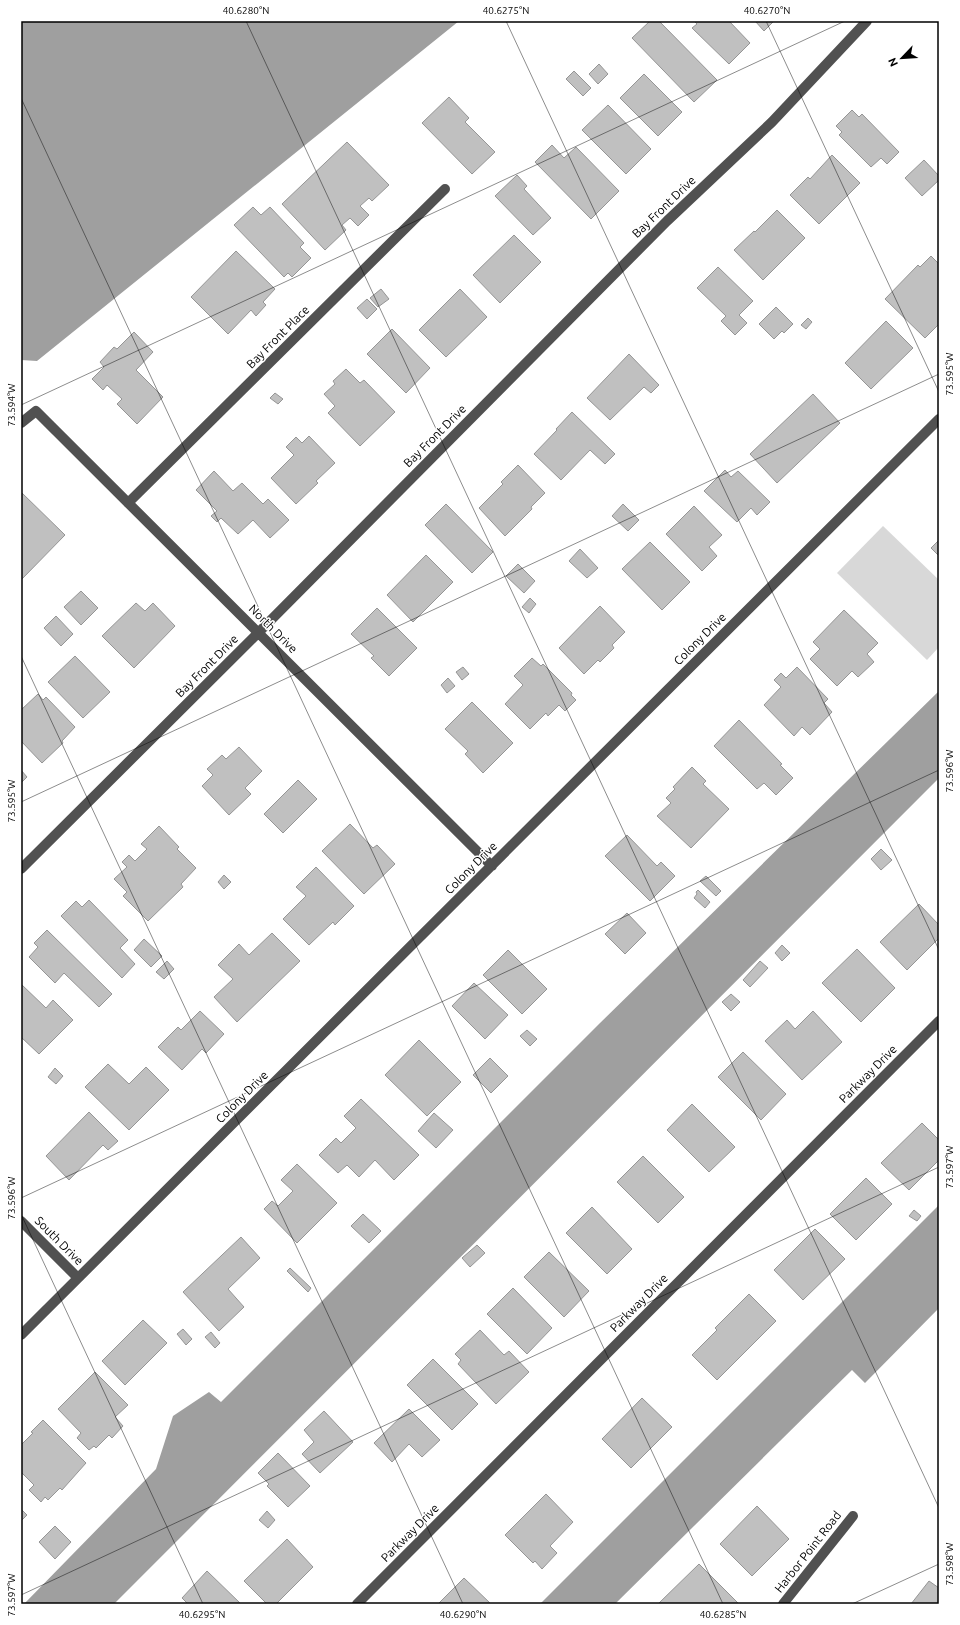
<svg xmlns="http://www.w3.org/2000/svg" width="960" height="1625" viewBox="0 0 960 1625" font-family="Ubuntu,sans-serif">
<style>
.green{fill:#d8d8d8}
.water{fill:#9f9f9f}
.building{fill:#c0c0c0;stroke:#959595}
.lines{fill:none;stroke-linecap:round;stroke-linejoin:round}
.minor{stroke:#515151;stroke-width:10}
.ticks{fill:none;stroke:#000;stroke-width:1;stroke-opacity:0.45}
.labels{text-anchor:middle;stroke-width:3;stroke-linejoin:round;paint-order:stroke}
.street-label{font-size:12px;fill:#000;stroke:#fff}
.neatline{fill:none;stroke:#000;stroke-width:1.5}
.ticks-label{font-size:10px;text-anchor:middle;fill:#000}
</style>
<rect width="100%" height="100%" fill="#fff"/>
<path class="green" d="M 883,526 L 939,580 L 939,647 L 927,660 L 837,573 Z"/>
<path class="water" d="M 21,21 L 459,21 L 37,361 L 21,360 Z
M 939,691 L 939,778 L 114,1604 L 24,1604 L 156,1469 L 173,1416 L 209,1392 L 221,1402 L 599,1024 Z
M 939,1205 L 939,1308 L 865,1383 L 852,1370 L 615,1604 L 540,1604 Z"/>
<path class="building" d="M 650,21 L 659,21 L 717,80 L 694,102 L 632,38 Z
M 694,21 L 729,21 L 750,43 L 729,64 L 692,28 L 697,24 Z
M 755,21 L 774,21 L 764,31 Z
M 599,64 L 608,74 L 598,84 L 589,74 Z
M 574,71 L 591,88 L 583,96 L 566,79 Z
M 644,74 L 682,112 L 658,136 L 620,98 Z
M 449,97 L 469,118 L 465,122 L 495,152 L 472,174 L 422,123 Z
M 608,105 L 651,149 L 626,174 L 582,130 Z
M 852,110 L 859,117 L 862,114 L 899,152 L 887,164 L 881,158 L 871,167 L 839,135 L 842,132 L 836,126 Z
M 347,142 L 389,185 L 372,201 L 369,198 L 360,206 L 369,215 L 358,226 L 350,218 L 342,225 L 346,230 L 325,250 L 282,204 Z
M 552,145 L 564,158 L 576,147 L 619,191 L 591,219 L 535,162 Z
M 832,155 L 860,183 L 819,224 L 790,195 L 808,177 L 810,179 Z
M 924,160 L 939,176 L 939,180 L 922,196 L 905,178 Z
M 517,175 L 527,186 L 524,189 L 551,218 L 533,235 L 495,196 Z
M 253,207 L 261,215 L 270,207 L 304,243 L 300,247 L 311,258 L 292,277 L 288,273 L 284,277 L 234,225 Z
M 777,210 L 805,238 L 763,280 L 734,250 L 754,231 L 755,232 Z
M 514,235 L 541,262 L 500,303 L 473,275 Z
M 236,251 L 275,289 L 263,302 L 266,305 L 256,316 L 251,310 L 228,334 L 191,297 Z
M 931,256 L 939,264 L 939,324 L 925,338 L 885,299 L 918,265 L 920,267 Z
M 718,267 L 753,301 L 739,315 L 747,323 L 735,335 L 721,321 L 726,316 L 697,288 Z
M 381,289 L 389,299 L 378,307 L 370,298 Z
M 460,289 L 487,317 L 446,357 L 419,330 Z
M 367,299 L 377,309 L 367,319 L 357,308 Z
M 776,307 L 793,324 L 784,333 L 782,331 L 774,339 L 759,324 Z
M 808,318 L 812,322 L 806,329 L 801,325 Z
M 886,321 L 913,348 L 871,389 L 845,363 Z
M 392,329 L 430,368 L 406,393 L 367,354 Z
M 134,332 L 153,352 L 136,370 L 163,397 L 137,424 L 117,404 L 122,399 L 107,385 L 103,390 L 92,379 L 104,367 L 100,362 L 114,347 L 117,349 Z
M 629,354 L 659,385 L 651,393 L 644,387 L 610,420 L 587,398 Z
M 346,369 L 360,383 L 364,380 L 395,412 L 360,446 L 328,413 L 335,406 L 324,394 L 335,384 L 333,381 Z
M 275,393 L 283,399 L 278,404 L 270,398 Z
M 813,394 L 840,423 L 777,483 L 750,454 Z
M 572,412 L 615,454 L 605,464 L 590,450 L 561,480 L 534,454 L 557,430 L 556,429 Z
M 309,436 L 335,463 L 316,481 L 318,483 L 296,504 L 271,478 L 294,455 L 286,447 L 296,437 L 302,443 Z
M 518,465 L 545,493 L 531,507 L 532,509 L 505,536 L 479,508 L 503,484 L 501,482 Z
M 725,470 L 731,477 L 738,471 L 770,502 L 757,515 L 751,508 L 737,522 L 704,491 Z
M 214,471 L 233,491 L 242,483 L 263,504 L 268,499 L 289,520 L 270,538 L 253,520 L 238,534 L 221,518 L 217,522 L 211,516 L 217,511 L 196,490 Z
M 21,492 L 65,535 L 21,580 Z
M 446,504 L 493,552 L 472,573 L 425,525 Z
M 623,504 L 639,520 L 628,531 L 612,516 Z
M 694,506 L 722,535 L 709,547 L 717,556 L 702,571 L 666,534 Z
M 939,540 L 939,556 L 931,548 Z
M 650,542 L 690,582 L 662,610 L 622,569 Z
M 580,549 L 598,568 L 587,578 L 569,561 Z
M 426,555 L 453,582 L 413,622 L 387,595 Z
M 518,564 L 535,581 L 524,593 L 506,576 Z
M 81,591 L 98,608 L 81,625 L 64,607 Z
M 530,598 L 536,604 L 529,613 L 522,607 Z
M 136,603 L 145,611 L 153,603 L 175,626 L 134,668 L 102,636 Z
M 600,606 L 625,632 L 612,645 L 614,648 L 600,662 L 598,660 L 584,674 L 559,648 Z
M 377,608 L 417,648 L 389,676 L 371,658 L 374,656 L 351,634 Z
M 844,610 L 878,643 L 867,654 L 874,662 L 858,677 L 852,671 L 837,686 L 810,659 L 820,649 L 813,642 Z
M 56,616 L 73,634 L 61,646 L 44,628 Z
M 75,656 L 110,692 L 83,718 L 48,682 Z
M 532,658 L 541,666 L 543,664 L 572,693 L 571,695 L 576,700 L 565,711 L 559,705 L 548,716 L 546,713 L 530,729 L 505,704 L 523,685 L 514,676 Z
M 463,667 L 469,674 L 462,680 L 456,672 Z
M 797,667 L 828,699 L 824,703 L 832,712 L 810,735 L 802,727 L 794,736 L 764,705 L 781,687 L 774,680 L 781,673 L 786,678 Z
M 448,678 L 455,686 L 447,693 L 441,685 Z
M 38,694 L 43,700 L 46,697 L 75,727 L 62,741 L 63,743 L 42,763 L 21,741 L 21,710 Z
M 472,702 L 513,743 L 483,773 L 465,754 L 468,751 L 445,729 Z
M 739,720 L 782,764 L 780,765 L 793,778 L 776,795 L 764,783 L 757,789 L 714,746 Z
M 239,747 L 262,771 L 245,788 L 251,794 L 229,815 L 202,786 L 213,775 L 207,769 L 222,755 L 226,759 Z
M 692,767 L 706,781 L 703,784 L 729,809 L 691,848 L 657,816 L 671,803 L 666,798 L 675,789 L 673,787 Z
M 21,770 L 27,777 L 21,783 Z
M 298,780 L 317,799 L 283,833 L 264,814 Z
M 350,824 L 373,848 L 377,845 L 395,864 L 364,894 L 322,851 Z
M 159,826 L 179,847 L 177,849 L 196,868 L 181,884 L 183,887 L 148,921 L 123,896 L 127,892 L 114,879 L 127,867 L 122,862 L 129,855 L 135,861 L 147,849 L 141,844 Z
M 627,835 L 657,866 L 661,862 L 675,876 L 650,901 L 605,856 Z
M 881,849 L 892,860 L 881,870 L 871,859 Z
M 316,867 L 354,906 L 335,925 L 333,922 L 309,945 L 283,919 L 306,896 L 296,887 Z
M 224,875 L 231,882 L 224,889 L 218,882 Z
M 706,876 L 721,891 L 716,896 L 700,881 Z
M 698,890 L 710,902 L 705,908 L 694,898 L 697,894 L 696,892 Z
M 89,900 L 128,940 L 120,948 L 135,964 L 122,978 L 61,916 L 76,901 L 82,907 Z
M 919,904 L 939,925 L 939,938 L 907,970 L 880,942 Z
M 627,913 L 646,933 L 625,954 L 605,934 Z
M 47,930 L 112,994 L 99,1007 L 64,973 L 55,983 L 29,957 L 38,947 L 34,943 Z
M 272,933 L 300,961 L 237,1022 L 214,997 L 233,979 L 218,965 L 239,944 L 249,955 Z
M 144,939 L 162,956 L 151,967 L 134,950 Z
M 782,945 L 790,953 L 782,961 L 775,953 Z
M 857,949 L 895,988 L 861,1022 L 822,983 Z
M 508,950 L 547,989 L 522,1014 L 483,975 Z
M 167,961 L 174,969 L 164,979 L 156,972 Z
M 760,961 L 768,968 L 750,987 L 743,980 Z
M 474,983 L 508,1015 L 485,1039 L 452,1006 Z
M 21,984 L 46,1008 L 53,1000 L 73,1020 L 39,1054 L 21,1037 Z
M 731,994 L 740,1002 L 731,1011 L 722,1002 Z
M 200,1011 L 224,1034 L 206,1053 L 202,1049 L 182,1070 L 158,1047 L 178,1027 L 181,1030 Z
M 813,1011 L 842,1042 L 802,1080 L 765,1041 L 787,1020 L 795,1029 Z
M 527,1030 L 537,1039 L 530,1046 L 520,1036 Z
M 419,1040 L 461,1082 L 427,1116 L 385,1075 Z
M 743,1052 L 786,1094 L 761,1120 L 718,1077 Z
M 490,1058 L 508,1076 L 491,1093 L 473,1075 Z
M 108,1064 L 129,1084 L 146,1067 L 169,1090 L 129,1130 L 85,1087 Z
M 55,1068 L 63,1076 L 56,1084 L 48,1077 Z
M 361,1099 L 419,1155 L 394,1180 L 375,1160 L 359,1177 L 347,1165 L 338,1173 L 319,1155 L 336,1138 L 341,1143 L 356,1128 L 344,1116 Z
M 692,1104 L 735,1147 L 709,1172 L 667,1130 Z
M 89,1112 L 118,1141 L 108,1150 L 103,1145 L 69,1180 L 46,1156 Z
M 434,1113 L 453,1130 L 436,1148 L 418,1131 Z
M 922,1123 L 939,1140 L 939,1160 L 909,1190 L 881,1163 Z
M 643,1156 L 684,1197 L 658,1223 L 617,1182 Z
M 297,1164 L 337,1203 L 297,1243 L 264,1209 L 272,1201 L 278,1206 L 293,1191 L 281,1180 Z
M 866,1178 L 892,1204 L 856,1240 L 830,1214 Z
M 592,1207 L 632,1249 L 607,1274 L 566,1233 Z
M 914,1210 L 921,1216 L 917,1221 L 909,1216 Z
M 363,1214 L 381,1231 L 369,1243 L 351,1226 Z
M 815,1229 L 845,1259 L 803,1300 L 774,1270 Z
M 241,1237 L 260,1258 L 228,1289 L 244,1307 L 219,1331 L 183,1292 Z
M 477,1245 L 485,1253 L 470,1267 L 462,1258 Z
M 549,1252 L 589,1291 L 564,1317 L 524,1277 Z
M 290,1268 L 311,1288 L 308,1292 L 287,1271 Z
M 513,1288 L 552,1328 L 527,1354 L 487,1314 Z
M 749,1294 L 776,1321 L 717,1380 L 692,1355 L 717,1330 L 715,1328 Z
M 143,1320 L 167,1343 L 125,1385 L 102,1361 Z
M 183,1329 L 192,1339 L 186,1345 L 177,1334 Z
M 480,1330 L 504,1355 L 509,1351 L 529,1372 L 496,1404 L 458,1364 L 461,1360 L 455,1354 Z
M 211,1332 L 220,1343 L 215,1348 L 205,1337 Z
M 433,1359 L 478,1404 L 452,1430 L 407,1385 Z
M 95,1372 L 128,1405 L 115,1417 L 123,1426 L 112,1438 L 109,1435 L 96,1448 L 94,1446 L 89,1450 L 77,1438 L 81,1433 L 58,1409 Z
M 642,1398 L 672,1427 L 631,1468 L 602,1439 Z
M 409,1409 L 440,1440 L 422,1457 L 409,1444 L 392,1462 L 374,1443 Z
M 324,1411 L 353,1442 L 320,1473 L 302,1454 L 314,1442 L 304,1430 Z
M 43,1420 L 86,1463 L 62,1490 L 60,1488 L 48,1500 L 45,1497 L 41,1502 L 29,1490 L 34,1485 L 21,1472 L 21,1445 L 33,1433 L 31,1432 Z
M 278,1453 L 310,1486 L 288,1507 L 267,1486 L 269,1484 L 258,1473 Z
M 546,1494 L 573,1522 L 550,1546 L 557,1553 L 542,1569 L 535,1561 L 533,1563 L 505,1535 Z
M 757,1506 L 789,1539 L 752,1576 L 720,1544 Z
M 21,1509 L 27,1515 L 21,1521 Z
M 267,1511 L 275,1520 L 268,1528 L 259,1520 Z
M 55,1526 L 71,1542 L 55,1559 L 39,1542 Z
M 287,1539 L 313,1567 L 276,1604 L 267,1604 L 244,1581 Z
M 699,1564 L 739,1604 L 658,1604 Z
M 207,1571 L 241,1604 L 188,1604 L 182,1598 Z
M 464,1578 L 491,1604 L 438,1604 Z
M 929,1581 L 939,1588 L 939,1604 L 911,1604 Z"/>
<g class="lines">
<path class="minor" d="M 21,423 L 36,411 L 492,866
M 128,503 L 445,189
M 21,869 L 258,633 L 667,221 L 772,122 L 867,21
M 21,1221 L 78,1278
M 21,1335 L 939,419
M 357,1604 L 939,1021
M 783,1604 L 853,1516"/>
</g>
<path class="ticks" d="M 246,21 L 939,1508M 506,21 L 939,950M 766,21 L 939,392M 21,98 L 723,1604M 21,405 L 845,21M 21,656 L 463,1604M 21,802 L 939,374M 21,1198 L 939,770M 21,1214 L 203,1604M 21,1595 L 939,1167M 852,1604 L 939,1564"/>
<g class="labels">
<g class="street-label">
<text transform="translate(664 207) rotate(-44)" y="4">Bay Front Drive</text>
<text transform="translate(278 337) rotate(-45)" y="4">Bay Front Place</text>
<text transform="translate(435 436) rotate(-45)" y="4">Bay Front Drive</text>
<text transform="translate(273 629) rotate(45)" y="4">North Drive</text>
<text transform="translate(700 639) rotate(-45)" y="4">Colony Drive</text>
<text transform="translate(207 666) rotate(-45)" y="4">Bay Front Drive</text>
<text transform="translate(471 868) rotate(-45)" y="4">Colony Drive</text>
<text transform="translate(868 1074) rotate(-45)" y="4">Parkway Drive</text>
<text transform="translate(242 1097) rotate(-45)" y="4">Colony Drive</text>
<text transform="translate(59 1241) rotate(45)" y="4">South Drive</text>
<text transform="translate(639 1303) rotate(-45)" y="4">Parkway Drive</text>
<text transform="translate(410 1533) rotate(-45)" y="4">Parkway Drive</text>
<text transform="translate(808 1552) rotate(-52)" y="4">Harbor Point Road</text>
</g>
</g>
<rect width="960" height="1625" fill="none" stroke="#ffffff" stroke-width="44"/>
<g transform="translate(902 58) rotate(245)" stroke="#ffffff" stroke-width="3" paint-order="stroke">
<path d="M0-3L7 15L0 10L-7 15Z" fill="#000000"/>
<text y="-6" font-size="11" font-weight="bold" text-anchor="middle" fill="#000000">N</text>
</g>
<rect x="22" y="22" width="916" height="1581" class="neatline"/>
<g class="ticks-label">
<text x="246" y="14">40.6280°N</text>
<text x="506" y="14">40.6275°N</text>
<text x="767" y="14">40.6270°N</text>
<text transform="translate(949 374) rotate(-90)" y="4">73.595°W</text>
<text transform="translate(11 405) rotate(-90)" y="4">73.594°W</text>
<text transform="translate(949 771) rotate(-90)" y="4">73.596°W</text>
<text transform="translate(11 801) rotate(-90)" y="4">73.595°W</text>
<text transform="translate(949 1167) rotate(-90)" y="4">73.597°W</text>
<text transform="translate(11 1198) rotate(-90)" y="4">73.596°W</text>
<text transform="translate(949 1564) rotate(-90)" y="4">73.598°W</text>
<text transform="translate(11 1595) rotate(-90)" y="4">73.597°W</text>
<text x="202" y="1618">40.6295°N</text>
<text x="463" y="1618">40.6290°N</text>
<text x="723" y="1618">40.6285°N</text>
</g>
</svg>
